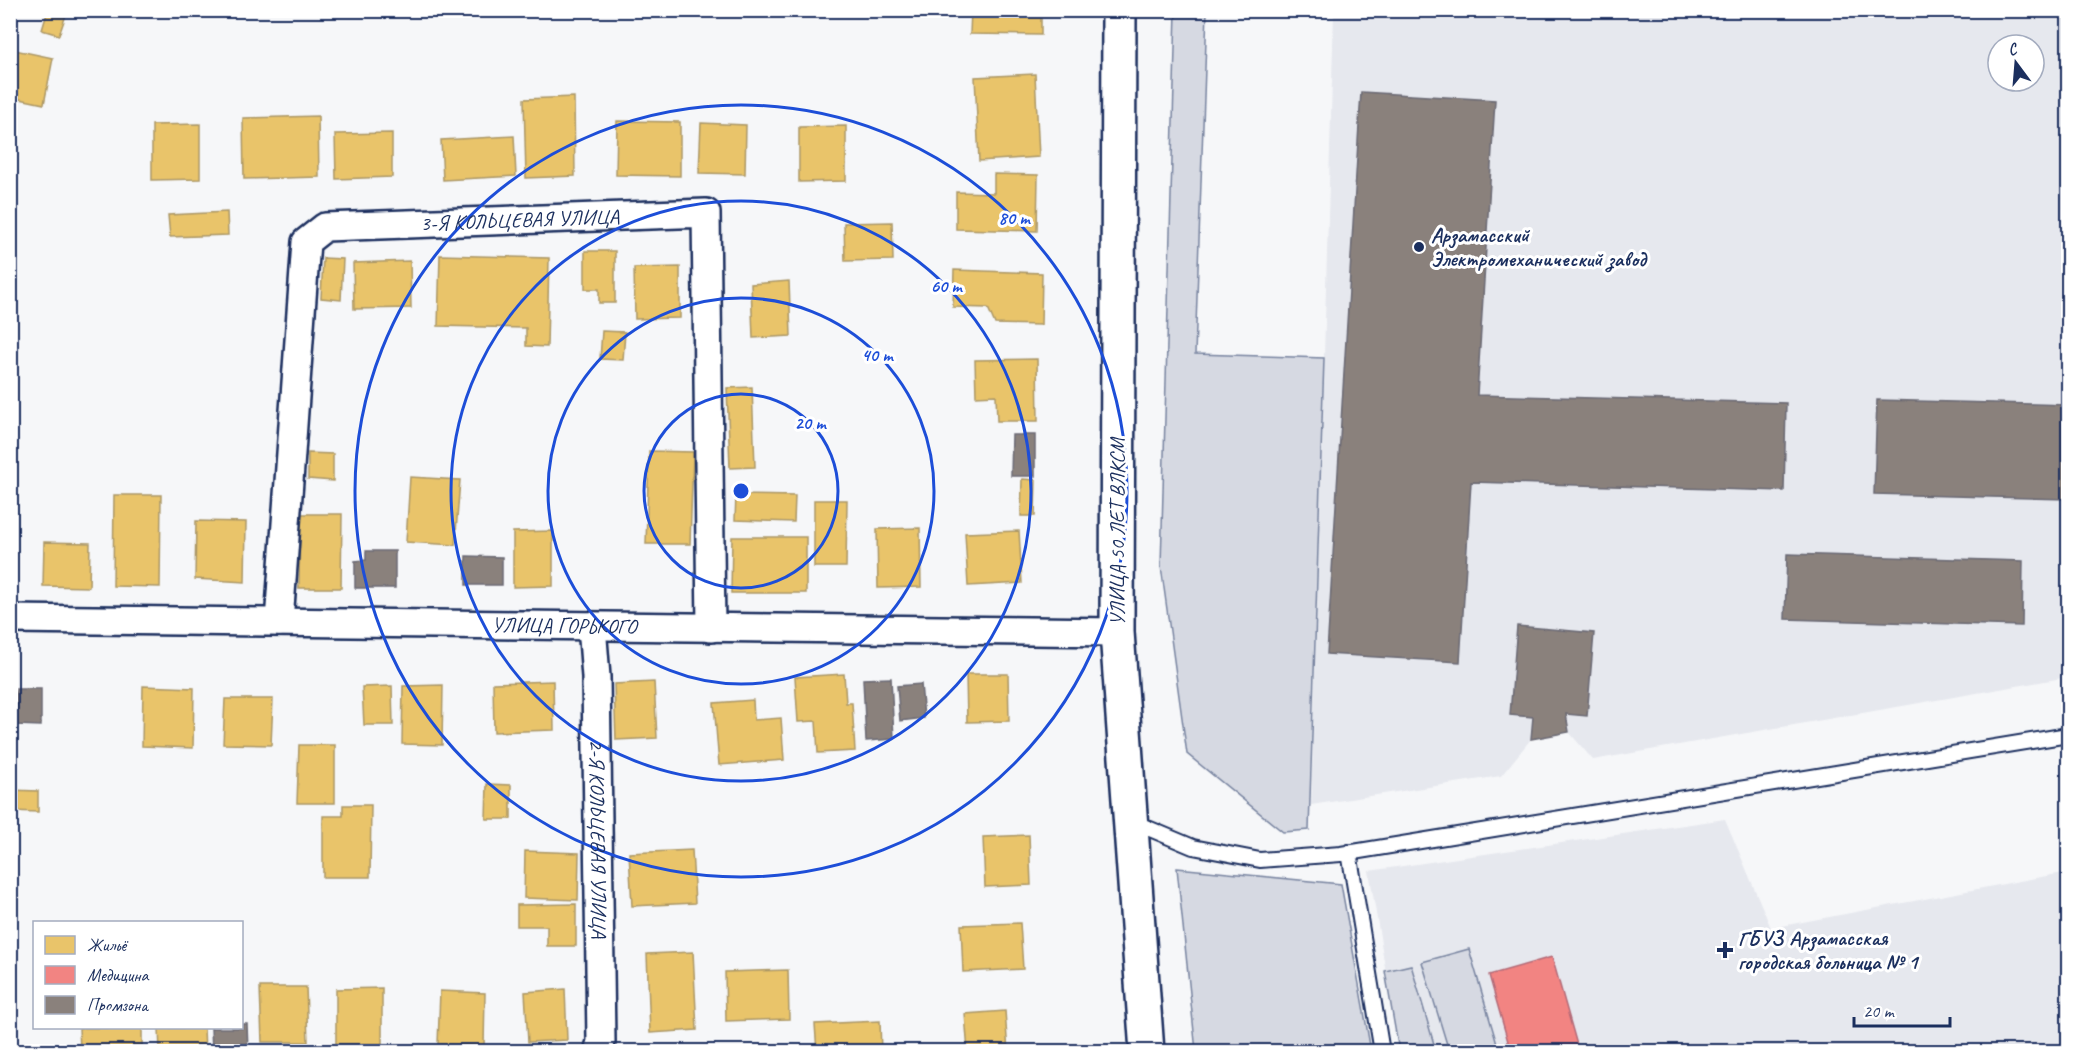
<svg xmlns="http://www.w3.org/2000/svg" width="2079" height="1062" viewBox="0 0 2079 1062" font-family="Caveat,sans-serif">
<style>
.built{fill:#e6e8ee;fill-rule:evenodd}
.green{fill:#d6d9e2;stroke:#7884a0;stroke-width:1.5}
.homes{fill:#e9c46a;stroke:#ab9766;stroke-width:1.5}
.health{fill:#f28482;stroke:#b26a77;stroke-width:1.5}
.industry{fill:#8a817c;stroke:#696873;stroke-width:1.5}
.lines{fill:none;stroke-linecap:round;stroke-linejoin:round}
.lane-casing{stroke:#1b2f5e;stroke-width:18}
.street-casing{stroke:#1b2f5e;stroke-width:32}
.secondary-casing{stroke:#1b2f5e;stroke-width:38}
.lane{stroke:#fff;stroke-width:14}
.street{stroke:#fff;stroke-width:27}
.secondary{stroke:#fff;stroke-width:33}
.ring{fill:none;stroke:#1d4ed8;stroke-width:3}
.poi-dot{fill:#1b2f5e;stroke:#fff;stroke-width:2}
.labels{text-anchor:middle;stroke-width:6;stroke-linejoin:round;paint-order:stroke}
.street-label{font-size:21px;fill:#1b2f5e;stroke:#fff}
.poi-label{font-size:21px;font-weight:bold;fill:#1b2f5e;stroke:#fff;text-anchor:start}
.centre{fill:#1d4ed8;stroke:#fff;stroke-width:3}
.ring-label{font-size:18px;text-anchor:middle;font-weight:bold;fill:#1d4ed8;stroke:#fff;stroke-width:6;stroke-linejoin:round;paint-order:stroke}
</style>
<rect width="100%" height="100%" fill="#f6f7f9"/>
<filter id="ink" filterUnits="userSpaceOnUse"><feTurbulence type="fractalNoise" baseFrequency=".0167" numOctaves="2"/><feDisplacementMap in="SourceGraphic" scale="12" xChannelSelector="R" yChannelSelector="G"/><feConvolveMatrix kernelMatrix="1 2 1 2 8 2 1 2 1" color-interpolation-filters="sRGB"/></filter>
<g filter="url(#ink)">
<path class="built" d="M 1334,11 L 2068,11 L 2068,677 L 1593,760 L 1569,732 L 1531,739 L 1501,776 L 1311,805 ZM 1998,45 L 2034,45 L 2034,81 L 1998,81 Z
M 1725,819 L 1771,928 L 2068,872 L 2068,1051 L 1399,1051 L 1369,871 Z"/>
<path class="green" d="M 1207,11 L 1195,354 L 1324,358 L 1309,830 L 1283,832 L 1187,754 L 1161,566 L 1176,11 Z
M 1177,868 L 1341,884 L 1371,1051 L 1196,1051 Z
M 1469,949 L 1499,1051 L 1449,1051 L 1422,962 Z
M 1411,965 L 1436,1051 L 1399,1051 L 1385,971 Z"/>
<path class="homes" d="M 48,10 L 66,15 L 59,35 L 42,30 Z
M 971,10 L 1041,10 L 1041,35 L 970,34 Z
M 10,49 L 53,58 L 44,104 L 10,97 Z
M 1035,74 L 1039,157 L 979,161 L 975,77 Z
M 574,97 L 575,176 L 526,178 L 524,99 Z
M 318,116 L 319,177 L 244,179 L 243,118 Z
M 617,121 L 680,122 L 680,176 L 616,175 Z
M 701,123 L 746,125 L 745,174 L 699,173 Z
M 200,124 L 200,179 L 152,180 L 152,125 Z
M 846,126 L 846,181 L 799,182 L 799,127 Z
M 392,133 L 392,177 L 336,179 L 335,134 Z
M 514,136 L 516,176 L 443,180 L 441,140 Z
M 994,174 L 1038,175 L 1037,231 L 956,229 L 956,192 L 994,193 Z
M 227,212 L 228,235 L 170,237 L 168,215 Z
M 892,222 L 893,260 L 845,261 L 844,223 Z
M 585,251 L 615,251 L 615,303 L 599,303 L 599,289 L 585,289 Z
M 440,255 L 549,258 L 547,347 L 526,346 L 526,328 L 438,326 Z
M 323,258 L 343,259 L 341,300 L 321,298 Z
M 410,261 L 411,308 L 354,309 L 353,263 Z
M 680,267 L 680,318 L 635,319 L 634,268 Z
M 954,270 L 1042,273 L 1041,325 L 995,324 L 988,308 L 953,307 Z
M 789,281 L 791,336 L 753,338 L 751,284 Z
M 602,331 L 625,332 L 623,360 L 600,359 Z
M 1037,359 L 1038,421 L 997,421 L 996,395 L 976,396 L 975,360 Z
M 752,387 L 755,467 L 730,468 L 727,388 Z
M 649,451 L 693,452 L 690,544 L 646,544 Z
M 308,453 L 333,454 L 333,481 L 308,479 Z
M 410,477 L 460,480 L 455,545 L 406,542 Z
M 1022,479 L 1036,480 L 1035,516 L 1021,516 Z
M 114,495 L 161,495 L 160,587 L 113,586 Z
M 736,495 L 795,496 L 794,522 L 735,520 Z
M 814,500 L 847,500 L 846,567 L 814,567 Z
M 300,514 L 342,514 L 341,588 L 299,588 Z
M 196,521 L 246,522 L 245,582 L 195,579 Z
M 920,528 L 921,587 L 878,588 L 877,529 Z
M 553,531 L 553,586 L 513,587 L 513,532 Z
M 1019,531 L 1022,583 L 968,586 L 965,533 Z
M 732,537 L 806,537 L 806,593 L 731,593 Z
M 44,542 L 90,543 L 89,587 L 43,586 Z
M 844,674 L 846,703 L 852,703 L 855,751 L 818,753 L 816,721 L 798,722 L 795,677 Z
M 966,674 L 1008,674 L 1009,721 L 967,722 Z
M 553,681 L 554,730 L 494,732 L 493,683 Z
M 654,682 L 657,738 L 616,740 L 614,684 Z
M 443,685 L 442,745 L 402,744 L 403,686 Z
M 143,686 L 194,688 L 193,748 L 142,746 Z
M 392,686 L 393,725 L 364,725 L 362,687 Z
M 225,699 L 273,699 L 271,745 L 223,744 Z
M 753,700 L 754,720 L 781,718 L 784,760 L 719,765 L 714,703 Z
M 299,745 L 335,745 L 335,803 L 297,803 Z
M 487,784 L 511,785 L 511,819 L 486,819 Z
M 10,790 L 38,791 L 38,812 L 10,811 Z
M 343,805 L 371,805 L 370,877 L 323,877 L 323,816 L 343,816 Z
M 1029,835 L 1031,885 L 985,887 L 983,837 Z
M 692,850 L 695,903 L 632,906 L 629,853 Z
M 525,851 L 579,853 L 578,900 L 524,898 Z
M 576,904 L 576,946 L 547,946 L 547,926 L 517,926 L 517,905 Z
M 1020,923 L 1023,969 L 963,972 L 961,925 Z
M 693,952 L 697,1030 L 650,1033 L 647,954 Z
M 788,970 L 789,1019 L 726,1021 L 725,972 Z
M 260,987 L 306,987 L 308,1042 L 262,1042 Z
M 382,988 L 382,1044 L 336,1044 L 336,989 Z
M 565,989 L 567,1040 L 528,1042 L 525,992 Z
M 440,991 L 485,993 L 484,1046 L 438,1044 Z
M 1005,1011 L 1008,1052 L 968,1052 L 965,1014 Z
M 880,1021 L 881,1052 L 817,1052 L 815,1024 Z
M 79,1028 L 142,1028 L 142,1048 L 80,1049 Z
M 159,1028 L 204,1028 L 205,1052 L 160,1052 Z"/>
<path class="health" d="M 1552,957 L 1579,1052 L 1511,1052 L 1489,975 Z"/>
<path class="industry" d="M 1361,92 L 1495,100 L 1477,395 L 1786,403 L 1784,491 L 1471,482 L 1460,662 L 1327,654 Z
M 1877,400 L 2068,405 L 2068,499 L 1874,494 Z
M 1012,435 L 1035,435 L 1035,476 L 1011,476 Z
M 366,551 L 395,551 L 395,588 L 355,588 L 355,561 L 366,560 Z
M 1787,554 L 2023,561 L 2022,626 L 1785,619 Z
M 466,556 L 502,557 L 502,585 L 466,585 Z
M 1517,626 L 1594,633 L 1587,716 L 1566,714 L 1569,732 L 1531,739 L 1533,717 L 1510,715 Z
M 891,678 L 894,739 L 866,741 L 863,679 Z
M 921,684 L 924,718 L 900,721 L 897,686 Z
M 16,689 L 41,689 L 41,726 L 16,725 Z
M 242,1024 L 247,1024 L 248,1052 L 212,1052 L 211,1028 L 242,1028 Z"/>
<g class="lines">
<defs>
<path id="lane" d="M 1131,821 L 1193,847 L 1260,860 L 1341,854 L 2068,735
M 1349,852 L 1382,1052"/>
<g id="street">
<path id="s1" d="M 10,619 L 1117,632"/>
<path id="s2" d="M 279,622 L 306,242 L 325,227 L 706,213 L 711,628"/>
<path id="s3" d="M 592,626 L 596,677 L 601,1042 L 598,1052"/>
</g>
<path id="secondary" d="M 1119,10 L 1117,632 L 1147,1052"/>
</defs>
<use href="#lane" class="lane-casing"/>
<use href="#street" class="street-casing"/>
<use href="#secondary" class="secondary-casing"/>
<use href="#lane" class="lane"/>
<use href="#street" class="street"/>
<use href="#secondary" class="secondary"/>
</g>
</g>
<g class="ring">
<circle cx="741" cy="491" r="97"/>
<circle cx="741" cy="491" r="193"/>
<circle cx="741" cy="491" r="290"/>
<circle cx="741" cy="491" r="386"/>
</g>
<g class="poi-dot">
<circle cx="1419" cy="247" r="6"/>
<path d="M1722 941h6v6h6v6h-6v6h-6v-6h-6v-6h6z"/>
</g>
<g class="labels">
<g class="street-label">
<text dy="7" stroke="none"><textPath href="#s2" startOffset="600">3-Я КОЛЬЦЕВАЯ УЛИЦА</textPath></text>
<text transform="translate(1117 532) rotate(-90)" y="7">УЛИЦА 50 ЛЕТ ВЛКСМ</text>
<text dy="7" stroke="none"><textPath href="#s1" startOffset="554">УЛИЦА ГОРЬКОГО</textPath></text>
<text dy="7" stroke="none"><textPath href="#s3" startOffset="213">2-Я КОЛЬЦЕВАЯ УЛИЦА</textPath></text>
</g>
<g class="poi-label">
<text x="1431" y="242">Арзамасский<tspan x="1431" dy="24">Электромеханический завод</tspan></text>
<text x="1738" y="945">ГБУЗ Арзамасская<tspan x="1738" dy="24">городская больница № 1</tspan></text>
</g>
</g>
<circle cx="741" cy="491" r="9" class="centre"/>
<g class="ring-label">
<text x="1014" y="224">80 m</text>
<text x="946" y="292">60 m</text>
<text x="877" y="361">40 m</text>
<text x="810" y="429">20 m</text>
</g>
<rect width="2079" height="1062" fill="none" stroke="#fff" stroke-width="36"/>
<rect x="18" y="18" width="2043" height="1026" fill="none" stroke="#1b2f5e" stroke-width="2" filter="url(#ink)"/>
<rect x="33" y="921" width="210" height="108" fill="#ffffff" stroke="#a4acbf" stroke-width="1.5"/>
<rect x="45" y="936" width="30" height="18" fill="#e9c46a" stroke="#a4acbf" stroke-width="1.5"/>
<text x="87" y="951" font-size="18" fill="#1b2f5e">Жильё</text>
<rect x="45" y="966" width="30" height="18" fill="#f28482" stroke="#a4acbf" stroke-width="1.5"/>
<text x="87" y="981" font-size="18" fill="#1b2f5e">Медицина</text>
<rect x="45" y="996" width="30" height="18" fill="#8a817c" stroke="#a4acbf" stroke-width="1.5"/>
<text x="87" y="1011" font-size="18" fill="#1b2f5e">Промзона</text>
<g transform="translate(2016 63) rotate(344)"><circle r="28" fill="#ffffff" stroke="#a4acbf" stroke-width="1.5"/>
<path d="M0-4.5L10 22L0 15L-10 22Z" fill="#1b2f5e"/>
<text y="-9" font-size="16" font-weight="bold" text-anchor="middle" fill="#1b2f5e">С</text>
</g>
<path d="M1854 1017v9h96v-9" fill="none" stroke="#1b2f5e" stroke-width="3"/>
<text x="1863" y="1017" font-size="18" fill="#1b2f5e" stroke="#ffffff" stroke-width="4.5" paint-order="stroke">20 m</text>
</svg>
